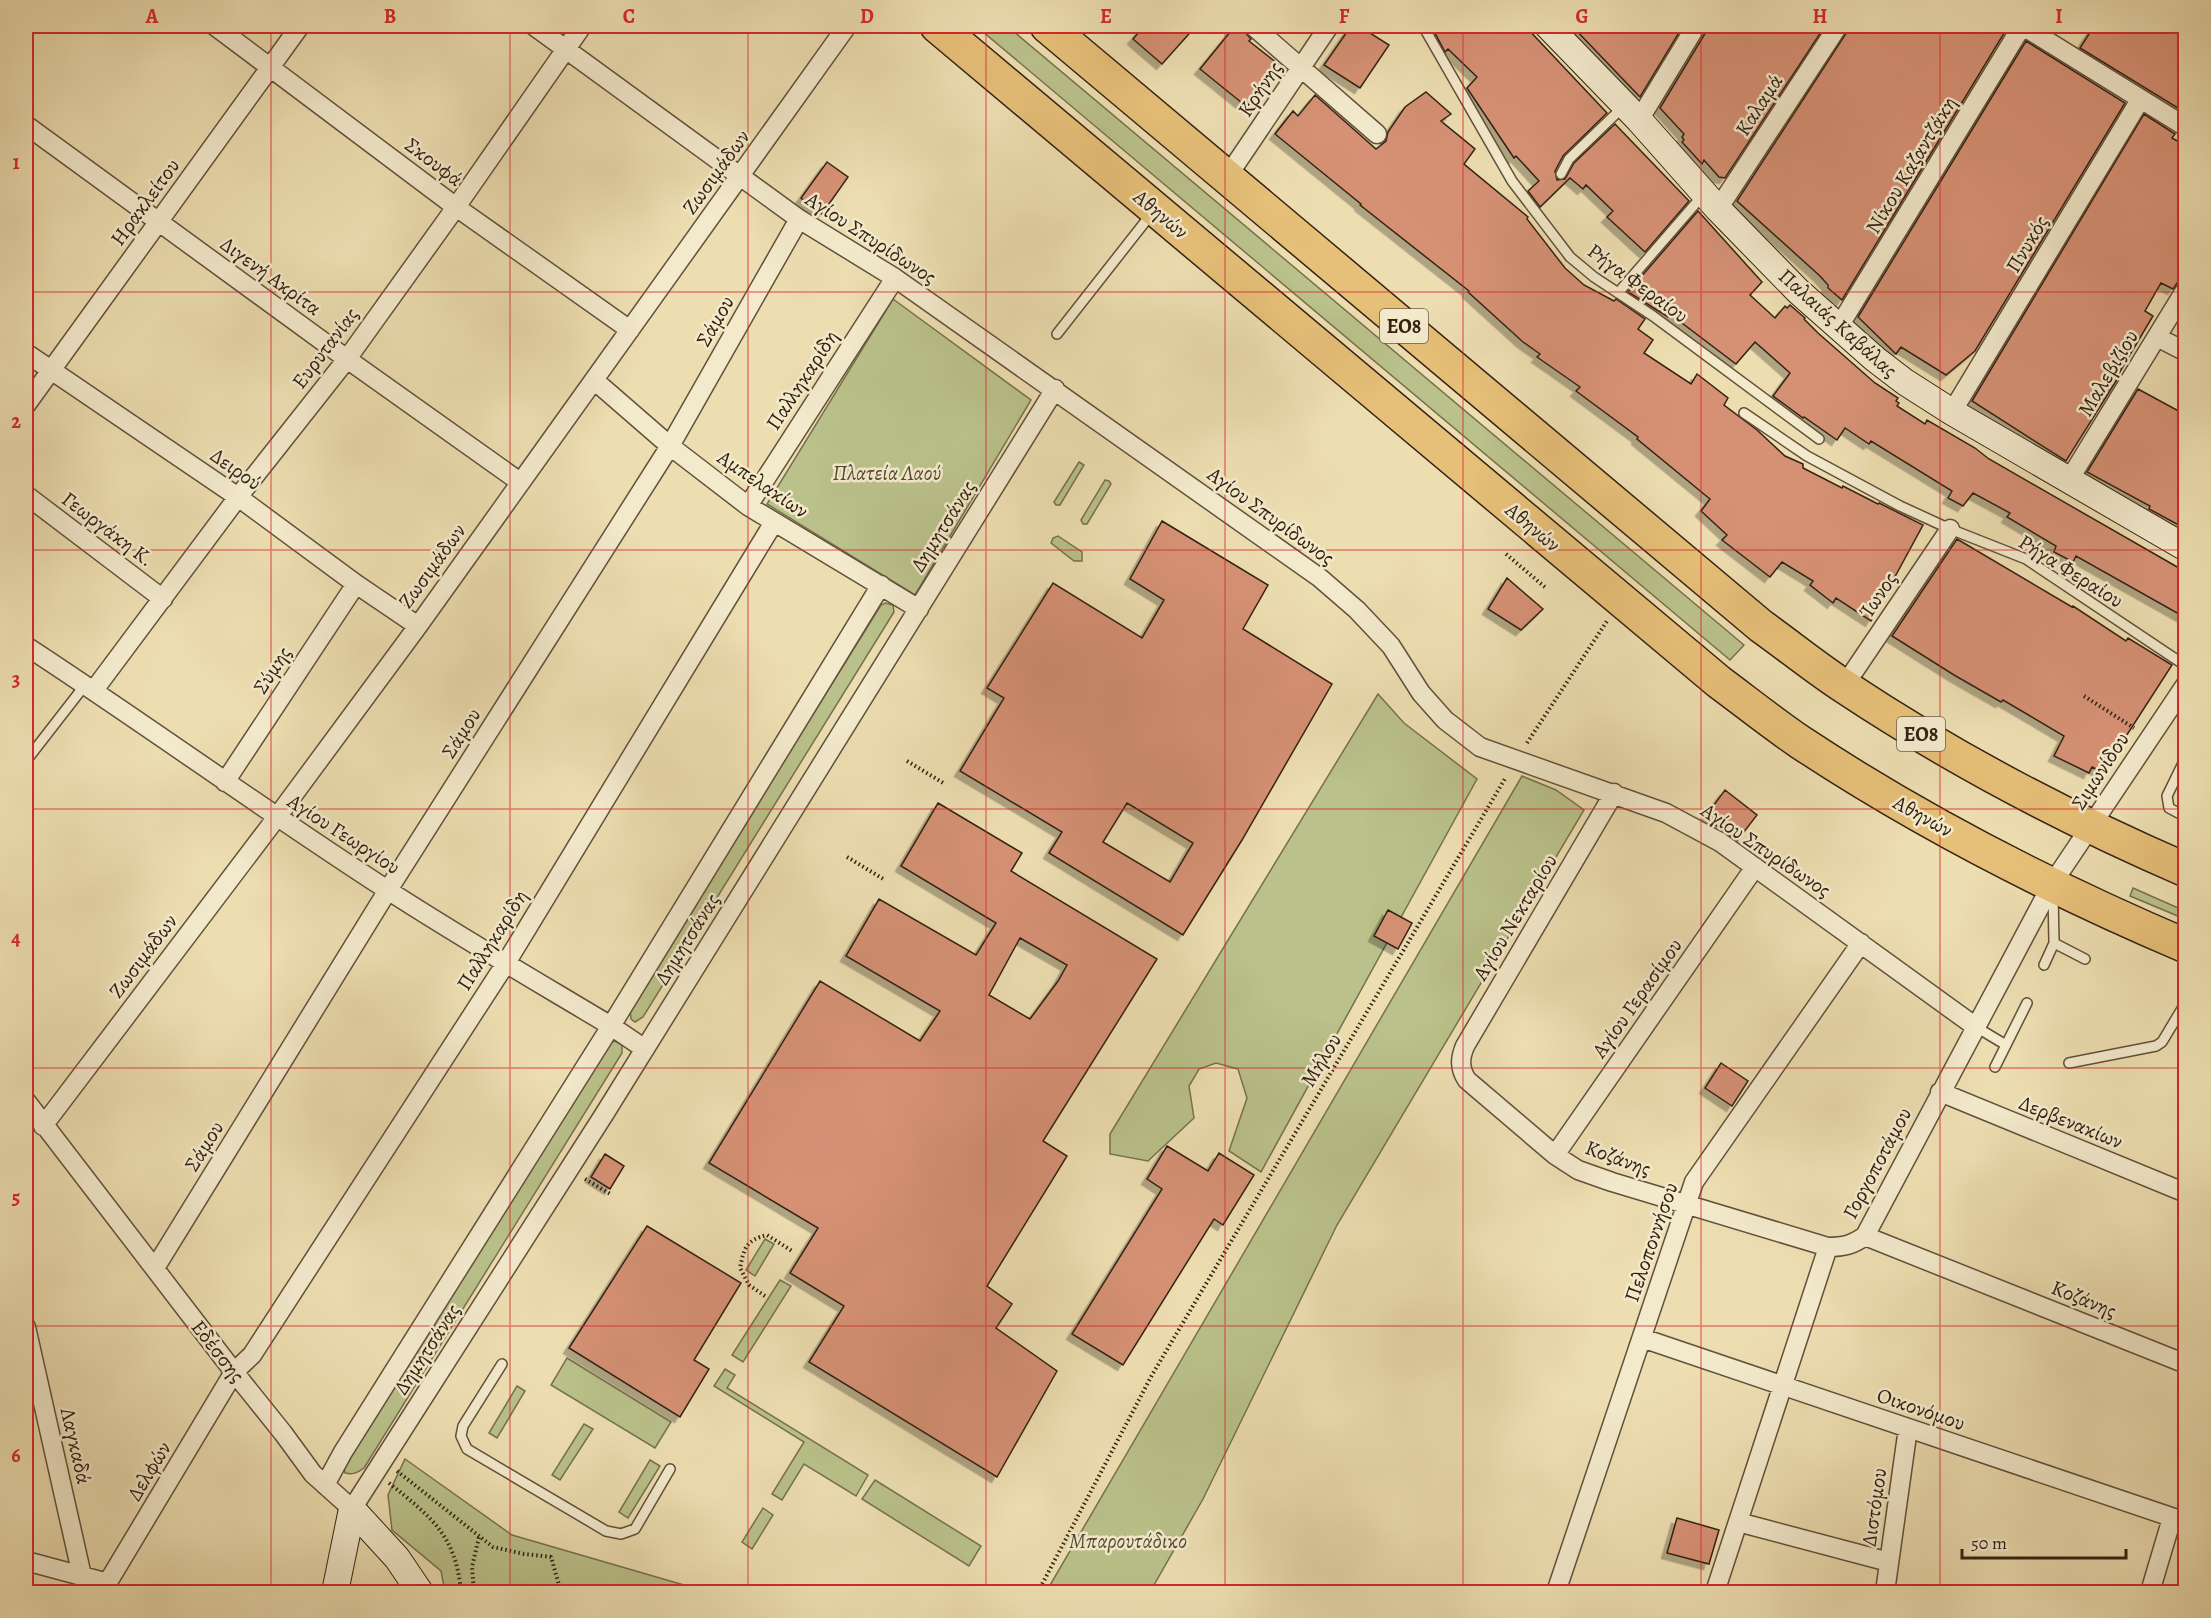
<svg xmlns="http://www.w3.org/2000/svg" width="2211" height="1618" viewBox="0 0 2211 1618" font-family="Alegreya,serif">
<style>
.green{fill:#bac18a;stroke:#76714e;stroke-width:1.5}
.building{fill:#d69174;stroke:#332112;stroke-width:1.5;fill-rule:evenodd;filter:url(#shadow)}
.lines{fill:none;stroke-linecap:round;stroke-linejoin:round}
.lane-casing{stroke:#62503a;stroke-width:12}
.street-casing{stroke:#62503a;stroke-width:21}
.secondary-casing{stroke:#332112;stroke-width:28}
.highway-casing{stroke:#332112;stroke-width:36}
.path{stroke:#332112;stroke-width:4;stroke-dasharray:1.5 3;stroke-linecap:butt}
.lane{stroke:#f3eacc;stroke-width:9}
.street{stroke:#f3eacc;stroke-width:18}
.secondary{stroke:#f3eacc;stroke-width:26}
.highway{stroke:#e6bf78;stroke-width:33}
.grid{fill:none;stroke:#d62828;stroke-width:1.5;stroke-opacity:0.55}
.labels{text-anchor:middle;stroke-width:5;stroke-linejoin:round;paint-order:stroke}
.shield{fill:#f3eacc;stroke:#6d5d4a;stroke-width:1.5}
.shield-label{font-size:20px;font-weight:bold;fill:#332112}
.street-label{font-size:21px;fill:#332112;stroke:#f3eacc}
.park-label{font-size:21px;font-style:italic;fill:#554930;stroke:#f3eacc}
.neatline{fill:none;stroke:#d62828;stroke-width:2}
.grid-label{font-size:20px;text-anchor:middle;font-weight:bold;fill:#d62828}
</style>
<defs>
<filter id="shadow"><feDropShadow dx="-5.5" dy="5.5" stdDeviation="0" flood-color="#0004"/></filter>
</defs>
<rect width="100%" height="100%" fill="#eddeb1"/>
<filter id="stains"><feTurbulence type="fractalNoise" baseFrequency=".00333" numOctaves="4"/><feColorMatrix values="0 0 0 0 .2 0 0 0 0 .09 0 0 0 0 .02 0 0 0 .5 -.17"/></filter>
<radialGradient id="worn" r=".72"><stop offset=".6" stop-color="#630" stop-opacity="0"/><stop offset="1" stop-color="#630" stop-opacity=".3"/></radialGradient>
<path class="green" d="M 976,26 L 1007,26 L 1744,645 L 1730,660 Z
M 893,299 L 1031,400 L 915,595 L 767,504 Z
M 1079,462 L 1084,465 L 1060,505 L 1056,505 L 1054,502 Z
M 1105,480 L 1109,481 L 1111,484 L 1087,524 L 1083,524 L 1081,520 Z
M 1058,536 L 1082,552 L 1082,561 L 1074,561 L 1051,543 L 1053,538 Z
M 885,603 L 893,605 L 894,612 L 643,1017 L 635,1022 L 631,1019 L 630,1009 L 881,605 Z
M 1378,694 L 1404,723 L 1477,779 L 1261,1172 L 1229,1151 L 1247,1098 L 1238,1069 L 1216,1063 L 1199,1069 L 1189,1086 L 1194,1118 L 1148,1161 L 1110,1154 L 1110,1134 Z
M 1522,776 L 1556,790 L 1584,810 L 1337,1225 L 1203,1499 L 1150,1592 L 1046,1592 Z
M 2133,888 L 2185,911 L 2185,919 L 2130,896 Z
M 615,1041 L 622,1045 L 622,1053 L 364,1468 C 357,1473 353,1475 345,1473 L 344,1468 L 607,1044 Z
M 765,1239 L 774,1244 L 755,1276 L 746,1270 Z
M 780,1280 L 791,1286 L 743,1362 L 732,1355 Z
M 567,1358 L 671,1422 L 655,1448 L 551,1385 Z
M 725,1369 L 735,1375 L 727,1388 L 868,1475 L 856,1496 L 804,1464 L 782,1500 L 772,1494 L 804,1442 L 714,1386 Z
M 517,1386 L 525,1391 L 497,1438 L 489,1433 Z
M 584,1424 L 593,1429 L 560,1480 L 552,1475 Z
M 405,1459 L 512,1535 L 708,1592 L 445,1592 L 441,1571 L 392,1530 L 388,1495 Z
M 650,1460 L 660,1466 L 628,1518 L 619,1512 Z
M 875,1480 L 981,1546 L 969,1566 L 862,1499 Z
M 763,1508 L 773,1515 L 752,1549 L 742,1542 Z"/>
<path class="building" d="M 1144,26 L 1196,26 L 1162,64 L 1133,39 Z
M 1235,26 L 1242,26 L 1243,30 L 1251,39 L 1249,41 L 1278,64 L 1247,107 L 1200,69 Z
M 1351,26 L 1359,26 L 1389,45 L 1360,88 L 1324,65 Z
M 1443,26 L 1525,26 L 1607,113 L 1563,156 L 1555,171 L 1557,180 L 1565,179 L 1574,163 L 1615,124 L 1689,201 L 1645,252 L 1607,217 L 1613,211 L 1586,185 L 1583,189 L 1570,178 L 1540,207 L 1528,191 L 1539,181 L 1516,156 L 1514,158 L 1467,88 L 1477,77 L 1448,49 L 1445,52 L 1435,33 Z
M 1572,26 L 1683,26 L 1640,97 Z
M 1707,26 L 1825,26 L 1725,178 L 1719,177 L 1704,160 L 1702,164 L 1682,142 L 1684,140 L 1682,137 L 1684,134 L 1660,108 L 1706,32 Z
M 1849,26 L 1999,26 L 2006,30 L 1842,300 L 1828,288 L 1828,285 L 1820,276 L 1737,201 L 1847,32 Z
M 2094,26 L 2178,26 L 2186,30 L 2186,113 L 2080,48 Z
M 2026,41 L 2125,103 L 1975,351 L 1946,375 L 1901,347 L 1896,354 L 1858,317 Z
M 1426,92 L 1451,114 L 1441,121 L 1475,149 L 1464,164 L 1528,217 L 1527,219 L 1565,268 L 1584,285 L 1614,301 L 1616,299 L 1645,319 L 1638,329 L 1653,340 L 1644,353 L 1691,384 L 1697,374 L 1728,398 L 1724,405 L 1757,430 L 1785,456 L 1803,464 L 1803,468 L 1842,488 L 1843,486 L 1878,504 L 1879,503 L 1923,525 L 1871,621 L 1836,598 L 1833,603 L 1810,585 L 1813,581 L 1782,562 L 1770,577 L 1722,540 L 1727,535 L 1701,511 L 1710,499 L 1637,439 L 1638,437 L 1576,391 L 1580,387 L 1537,357 L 1540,354 L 1523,342 L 1468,292 L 1469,291 L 1360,205 L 1361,204 L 1275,134 L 1293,111 L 1298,116 L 1315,95 L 1376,149 L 1386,141 L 1388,132 L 1405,107 Z
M 2144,114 L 2175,134 L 2172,138 L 2186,146 L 2186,278 L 2180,279 L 2173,289 L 2161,283 L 2145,311 L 2153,316 L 2118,375 L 2118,378 L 2066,461 L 1972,401 Z
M 827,162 L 848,177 L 822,214 L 801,198 Z
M 1698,211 L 1762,282 L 1750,295 L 1775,318 L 1785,306 L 1787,308 L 1790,305 L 1805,318 L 1804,319 L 1818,333 L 1875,383 L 1898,398 L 1896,401 L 1899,403 L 1897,406 L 1925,424 L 1927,420 L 1975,448 L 1989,459 L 2186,572 L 2186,618 L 2076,556 L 2073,562 L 2054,552 L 2056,546 L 2007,517 L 2010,513 L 1973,493 L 1963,506 L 1948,498 L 1952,491 L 1871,441 L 1869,444 L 1845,428 L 1837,440 L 1804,417 L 1803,418 L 1773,396 L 1790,373 L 1755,342 L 1736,364 L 1670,314 L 1668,317 L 1628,292 Z
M 2138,389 L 2186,415 L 2186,529 L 2149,509 L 2150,506 L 2087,472 Z
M 1162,521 L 1268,585 L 1243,629 L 1332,684 L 1242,840 L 1183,935 L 1049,853 L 1062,832 L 960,771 L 1004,698 L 987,688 L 1053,583 L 1142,638 L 1164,600 L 1130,579 ZM 1127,803 L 1193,843 L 1170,882 L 1103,842 Z
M 1957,539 L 2072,607 L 2073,606 L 2126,641 L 2128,638 L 2172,665 L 2103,772 L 2092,767 L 2089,773 L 2054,756 L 2064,736 L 2003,700 L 2001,702 L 1954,675 L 1892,636 Z
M 1507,578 L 1543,609 L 1521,630 L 1488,609 Z
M 1725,790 L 1757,815 L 1737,841 L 1705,817 Z
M 938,803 L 1022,853 L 1011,871 L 1157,959 L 1043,1141 L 1067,1156 L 987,1286 L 1012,1304 L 996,1328 L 1057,1371 L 997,1477 L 809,1362 L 844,1306 L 790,1273 L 818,1228 L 709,1163 L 820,981 L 920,1041 L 940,1011 L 846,956 L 879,899 L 976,955 L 996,923 L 901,866 ZM 1020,938 L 1067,965 L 1058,981 L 1030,1019 L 989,995 Z
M 1388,910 L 1412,923 L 1398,949 L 1374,936 Z
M 1721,1063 L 1748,1081 L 1732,1106 L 1705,1088 Z
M 1167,1146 L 1208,1171 L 1219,1153 L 1254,1175 L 1223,1225 L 1214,1219 L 1123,1365 L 1072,1334 L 1162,1189 L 1147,1179 Z
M 605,1154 L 624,1166 L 610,1189 L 591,1177 Z
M 647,1226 L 741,1283 L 694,1360 L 709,1369 L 680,1417 L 569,1348 Z
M 1677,1518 L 1719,1530 L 1709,1564 L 1667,1553 Z"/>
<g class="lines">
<defs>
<path id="lane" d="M 1423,26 L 1512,181 L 1570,257 L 1594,277 L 1653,316 L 1819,439
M 1561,174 L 1569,159 L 1623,107
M 1618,293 L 1703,195
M 1057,334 L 1152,213
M 1744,413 L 1807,456 L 1900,506 L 1950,529 L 2026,559 L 2186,666
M 2186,757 L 2167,796 L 2169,808 L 2186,817
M 26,761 L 85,685
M 2053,892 L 2054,943 L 2085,959
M 2044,965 L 2054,943
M 1976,1027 L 2006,1045
M 2069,1063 L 2156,1046 L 2162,1042 L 2186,1002
M 1995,1067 L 2027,1003
M 502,1364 L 463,1426 L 461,1436 L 467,1449 L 606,1531 L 621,1534 L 635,1529 L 670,1469"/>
<path id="street" d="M 215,26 L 456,207 L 630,330
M 534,26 L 799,219 L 895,278 L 1320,578 L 1357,610 L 1391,646 L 1421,693 L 1445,720 L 1480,747 L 1666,813 L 1720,842 L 1976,1027
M 1253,26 L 1377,134
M 2023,26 L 2186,127
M 1639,120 L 1696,26
M 26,125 L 347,359 L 520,482
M 1227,177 L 1329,26
M 1718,209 L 1838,26
M 1838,328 L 2022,26
M 2157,337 L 2186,352
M 26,353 L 238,497 L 356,584 L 418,626
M 594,380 L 670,446 L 748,506 L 919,609
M 26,405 L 300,26
M 1952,412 L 2140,100
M 2069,480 L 2186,289
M 26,495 L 163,599
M 748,506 L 895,278
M 26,646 C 147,725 265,811 386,889 C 460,937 536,981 611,1026 L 645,1049
M 1844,686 L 1950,529
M 94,690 L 238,497 L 347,359 L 456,207 L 582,26
M 225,782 L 356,584
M 1614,793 L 1465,1046 C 1460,1058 1459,1068 1467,1080 L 1555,1155 L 1578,1170 L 1612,1182 L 1828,1247 C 1844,1247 1852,1245 1865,1236 L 2052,884 L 2186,684
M 1940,1092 L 2186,1193
M 26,1101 L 234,1372 L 283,1433 L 313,1474 L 352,1509 L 605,1113 L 1055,389
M 43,1126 L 277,817 L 418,626 L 847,26
M 1555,1155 L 1755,867
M 1865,1236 L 2186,1364
M 155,1268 L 388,890 L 670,446 L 799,219
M 26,1327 L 82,1576
M 1642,1338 L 2186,1522
M 325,1485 L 343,1452 L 611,1026 L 881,585
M 1738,1522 L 1889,1562
M 26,1561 L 108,1583
M 102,1592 L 234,1372 L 252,1355 L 506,963 L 774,522
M 1556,1592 L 1694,1182 L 1861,943
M 1715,1592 L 1828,1247
M 1885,1592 L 1908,1428
M 2150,1592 L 2172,1518"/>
<path id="secondary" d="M 1548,26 L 1639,120 L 1718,209 L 1798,291 L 1875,359 L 1905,382 L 1952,412 L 2186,548
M 352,1509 L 397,1558 L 420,1592
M 335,1592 L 352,1509"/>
<path id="highway" d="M 937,26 L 1719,682 C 1746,702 1772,723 1800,742 C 1921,822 2052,889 2186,946
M 1047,26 L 1761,626 C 1789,646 1816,668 1845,687 C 1952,758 2068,819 2186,870"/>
</defs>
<use href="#lane" class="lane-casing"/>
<use href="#street" class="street-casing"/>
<use href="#secondary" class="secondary-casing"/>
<use href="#highway" class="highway-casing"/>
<path class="path" d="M 1506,554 L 1546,588
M 2084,696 L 2134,728
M 1527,743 L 1607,621
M 907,761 L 945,784
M 847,857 L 885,880
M 585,1179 L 612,1195
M 765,1296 L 749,1285 L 740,1268 C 744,1248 746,1240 767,1235 L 792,1251
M 397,1471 L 493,1547 L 524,1554 L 551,1557 L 561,1592
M 389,1483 C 431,1517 456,1535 461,1592
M 474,1592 L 472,1567 L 479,1537
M 1038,1592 L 1152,1375 L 1506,777"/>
<use href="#lane" class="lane"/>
<use href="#street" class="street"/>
<use href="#secondary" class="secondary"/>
<use href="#highway" class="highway"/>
</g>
<path class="grid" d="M 271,26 L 271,1592M 510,26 L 510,1592M 748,26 L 748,1592M 986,26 L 986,1592M 1225,26 L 1225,1592M 1463,26 L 1463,1592M 1701,26 L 1701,1592M 1940,26 L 1940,1592M 26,292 L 2186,292M 26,550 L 2186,550M 26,809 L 2186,809M 26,1068 L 2186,1068M 26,1326 L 2186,1326"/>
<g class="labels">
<g class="shield">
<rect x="1380" y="309" width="48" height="34" rx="4.5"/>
<rect x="1897" y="717" width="48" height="34" rx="4.5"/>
</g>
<g class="shield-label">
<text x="1404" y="333">ΕΟ8</text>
<text x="1921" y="741">ΕΟ8</text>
</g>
<g class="street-label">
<text transform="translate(1260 89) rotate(-56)" y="7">Κρήνης</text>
<text transform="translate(1759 105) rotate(-57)" y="7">Καλαμά</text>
<text transform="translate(434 162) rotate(37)" y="7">Σκουφά</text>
<text transform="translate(1911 165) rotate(-59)" y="7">Νίκου Καζαντζάκη</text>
<text transform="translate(716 172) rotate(-54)" y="7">Ζωσιμάδων</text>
<text transform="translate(145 202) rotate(-54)" y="7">Ηρακλείτου</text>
<text transform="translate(1161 214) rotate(40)" y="7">Αθηνών</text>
<text transform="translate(871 238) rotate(33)" y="7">Αγίου Σπυρίδωνος</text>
<text transform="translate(2027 244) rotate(-59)" y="7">Πνυκός</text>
<text transform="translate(271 276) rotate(36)" y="7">Διγενή Ακρίτα</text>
<text transform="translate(1638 283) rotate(36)" y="7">Ρήγα Φεραίου</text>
<text transform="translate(715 321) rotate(-60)" y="7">Σάμου</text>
<text transform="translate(1838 323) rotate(42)" y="7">Παλαιάς Καβάλας</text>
<text transform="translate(325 348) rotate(-53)" y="7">Ευρυτανίας</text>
<text transform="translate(2108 373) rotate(-59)" y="7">Μαλεβιζίου</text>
<text transform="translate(802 380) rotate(-57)" y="7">Παλληκαρίδη</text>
<text transform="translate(236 469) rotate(35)" y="7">Δειρού</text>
<text transform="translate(763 484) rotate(34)" y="7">Αμπελακίων</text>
<text transform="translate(1271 516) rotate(36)" y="7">Αγίου Σπυρίδωνος</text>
<text transform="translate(943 526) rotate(-58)" y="7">Δημητσάνας</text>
<text transform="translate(1533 527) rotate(40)" y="7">Αθηνών</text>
<text transform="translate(108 529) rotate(37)" y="7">Γεωργάκη Κ.</text>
<text transform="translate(432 566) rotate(-54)" y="7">Ζωσιμάδων</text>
<text transform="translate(2071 571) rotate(32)" y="7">Ρήγα Φεραίου</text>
<text transform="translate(1878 595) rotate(-56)" y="7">Ίωνος</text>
<text transform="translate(272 670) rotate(-57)" y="7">Σύμης</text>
<text transform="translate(461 733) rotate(-58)" y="7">Σάμου</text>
<text transform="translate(2100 771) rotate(-57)" y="7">Σιμωνίδου</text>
<text transform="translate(1923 816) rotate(29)" y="7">Αθηνών</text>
<text transform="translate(344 834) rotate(33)" y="7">Αγίου Γεωργίου</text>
<text transform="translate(1766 850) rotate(34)" y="7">Αγίου Σπυρίδωνος</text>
<text transform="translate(1515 917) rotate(-59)" y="7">Αγίου Νεκταρίου</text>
<text transform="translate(687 939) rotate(-58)" y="7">Δημητσάνας</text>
<text transform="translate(492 940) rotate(-58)" y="7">Παλληκαρίδη</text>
<text transform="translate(143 956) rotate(-53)" y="7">Ζωσιμάδων</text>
<text transform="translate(1637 998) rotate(-55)" y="7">Αγίου Γερασίμου</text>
<text transform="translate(1321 1060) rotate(-59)" y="7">Μήλου</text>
<text transform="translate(2071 1122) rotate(22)" y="7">Δερβενακίων</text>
<text transform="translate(204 1146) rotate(-58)" y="7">Σάμου</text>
<text transform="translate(1618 1158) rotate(20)" y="7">Κοζάνης</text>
<text transform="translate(1877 1163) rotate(-62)" y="7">Γοργοποτάμου</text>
<text transform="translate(1651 1242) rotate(-71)" y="7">Πελοποννήσου</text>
<text transform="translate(2084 1299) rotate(22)" y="7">Κοζάνης</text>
<text transform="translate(427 1349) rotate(-57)" y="7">Δημητσάνας</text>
<text transform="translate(218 1351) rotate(52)" y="7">Εδέσσης</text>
<text transform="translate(1921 1409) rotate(19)" y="7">Οικονόμου</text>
<text transform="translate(76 1446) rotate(77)" y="7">Λαγκαδά</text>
<text transform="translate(149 1471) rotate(-59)" y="7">Δελφών</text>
<text transform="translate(1874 1507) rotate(-82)" y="7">Διστόμου</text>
</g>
<g class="park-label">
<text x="887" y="480">Πλατεία Λαού</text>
<text x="1128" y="1548">Μπαρουτάδικο</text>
</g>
</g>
<rect width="2211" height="1618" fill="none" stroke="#eddeb1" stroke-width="66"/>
<path d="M1962 1549v9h164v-9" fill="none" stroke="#332112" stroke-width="3"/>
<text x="1971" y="1549" font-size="18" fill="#332112" stroke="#f3eacc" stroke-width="4.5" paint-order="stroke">50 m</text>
<rect x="33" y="33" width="2145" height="1552" class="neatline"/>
<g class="grid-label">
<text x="152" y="23">A</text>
<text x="390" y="23">B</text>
<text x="629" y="23">C</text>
<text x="867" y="23">D</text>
<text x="1106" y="23">E</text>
<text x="1344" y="23">F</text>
<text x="1582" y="23">G</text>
<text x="1820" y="23">H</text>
<text x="2059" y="23">I</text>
<text x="16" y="169">1</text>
<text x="16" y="428">2</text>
<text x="16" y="686">3</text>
<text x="16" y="945">4</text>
<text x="16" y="1204">5</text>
<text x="16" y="1462">6</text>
</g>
<rect width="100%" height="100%" filter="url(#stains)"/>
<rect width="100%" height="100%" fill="url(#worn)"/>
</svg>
